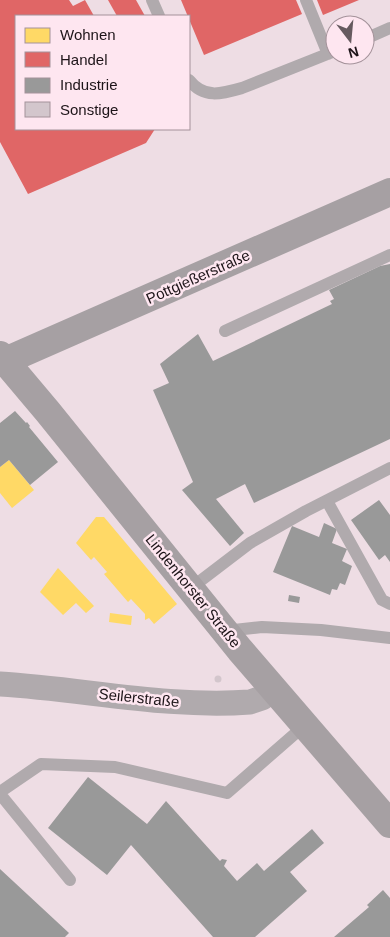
<svg xmlns="http://www.w3.org/2000/svg" width="390" height="937" viewBox="0 0 390 937" font-family="Arial,sans-serif">
<style>
.homes{fill:#ffd966}
.shops{fill:#e06666}
.industry{fill:#999}
.building{fill:#d3c6cc}
.lines{fill:none;stroke-linecap:round;stroke-linejoin:round}
.lane{stroke:#b0aaad;stroke-width:12}
.street{stroke:#b0aaad;stroke-width:25}
.secondary{stroke:#a6a0a3;stroke-width:28}
.labels{text-anchor:middle;stroke-width:5;stroke-linejoin:round;paint-order:stroke}
.street-label{font-size:15px;fill:#1d1418;stroke:#fee6f0}
</style>
<rect width="100%" height="100%" fill="#eedde4"/>
<path class="homes" d="M 9,460 L 34,490 L 12,508 L 0,493 L 0,467 Z
M 96,517 L 104,517 L 177,604 L 154,624 L 149,618 L 145,620 L 145,614 L 131,599 L 128,602 L 104,574 L 107,572 L 94,557 L 91,560 L 76,543 Z
M 58,568 L 94,606 L 86,613 L 76,603 L 63,615 L 40,592 Z
M 110,613 L 132,616 L 131,625 L 109,622 Z"/>
<path class="shops" d="M 0,0 L 69,0 L 73,6 L 85,0 L 94,16 L 16,16 L 16,129 L 155,129 L 146,143 L 28,194 L 0,142 Z
M 108,0 L 136,0 L 145,16 L 117,16 Z
M 181,0 L 296,0 L 302,14 L 204,55 Z
M 317,0 L 359,0 L 323,15 Z"/>
<path class="industry" d="M 390,264 L 390,439 L 254,503 L 245,484 L 216,499 L 244,533 L 230,546 L 182,490 L 193,482 L 153,390 L 169,383 L 160,364 L 198,334 L 213,361 L 332,304 L 330,301 L 334,299 L 329,290 L 380,266 Z
M 15,411 L 26,423 L 27,422 L 30,426 L 29,427 L 58,462 L 30,485 L 9,460 L 0,467 L 0,423 Z
M 379,500 L 390,515 L 390,562 L 385,555 L 379,560 L 351,520 Z
M 324,523 L 337,529 L 332,543 L 347,549 L 342,561 L 352,566 L 345,585 L 340,583 L 337,590 L 332,589 L 330,595 L 273,572 L 292,526 L 319,537 Z
M 289,595 L 300,597 L 299,603 L 288,601 Z
M 88,777 L 147,824 L 166,801 L 220,861 L 222,859 L 227,860 L 224,866 L 237,881 L 257,863 L 264,871 L 312,829 L 324,843 L 290,872 L 307,891 L 255,937 L 213,937 L 131,845 L 107,875 L 48,828 Z
M 0,869 L 69,933 L 65,937 L 0,937 Z
M 383,890 L 390,898 L 390,937 L 334,937 L 369,907 L 367,905 Z"/>
<path class="building" d="M214.5 679a3.5 3.5 0 1 1 7 0a3.5 3.5 0 1 1-7 0Z"/>
<g class="lines">
<path class="lane" d="M 152,0 L 159,16
M 306,0 L 328,54
M 365,39 L 390,28
M 189,80 C 204,99 221,94 242,88 L 335,51
M 225,331 L 390,255
M 327,501 L 382,600 L 390,604
M 191,588 L 250,543 L 306,511 L 390,468
M 225,631 L 262,627 L 321,630 L 390,638
M 0,792 L 41,764 L 115,767 L 227,793 L 305,725
M 0,794 L 70,880"/>
<path class="street" d="M 0,684 C 84,689 166,708 250,702 L 262,698 L 274,689"/>
<path class="secondary" d="M 0,355 L 48,412 L 240,650 L 390,824
M 5,361 L 390,192"/>
</g>
<g class="labels">
<g class="street-label">
<text transform="translate(198 277) rotate(-24)" y="5">Pottgießerstraße</text>
<text transform="translate(193 591) rotate(51)" y="5">Lindenhorster Straße</text>
<text transform="translate(139 698) rotate(6)" y="5">Seilerstraße</text>
</g>
</g>
<rect x="15" y="15" width="175" height="115" fill="#fee6f0" stroke="#a4929a"/>
<rect x="25" y="28" width="25" height="15" fill="#ffd966" stroke="#a4929a"/>
<text x="60" y="40" font-size="15" fill="#1d1418">Wohnen</text>
<rect x="25" y="52" width="25" height="15" fill="#e06666" stroke="#a4929a"/>
<text x="60" y="65" font-size="15" fill="#1d1418">Handel</text>
<rect x="25" y="78" width="25" height="15" fill="#999999" stroke="#a4929a"/>
<text x="60" y="90" font-size="15" fill="#1d1418">Industrie</text>
<rect x="25" y="102" width="25" height="15" fill="#d3c6cc" stroke="#a4929a"/>
<text x="60" y="115" font-size="15" fill="#1d1418">Sonstige</text>
<g transform="translate(350 40) rotate(164)"><circle r="24" fill="#fee6f0" stroke="#a4929a"/>
<path d="M0-4L9 19L0 12L-9 19Z" fill="#665a5f"/>
<text y="-8" font-size="14" font-weight="bold" text-anchor="middle" fill="#1d1418">N</text>
</g>
</svg>
